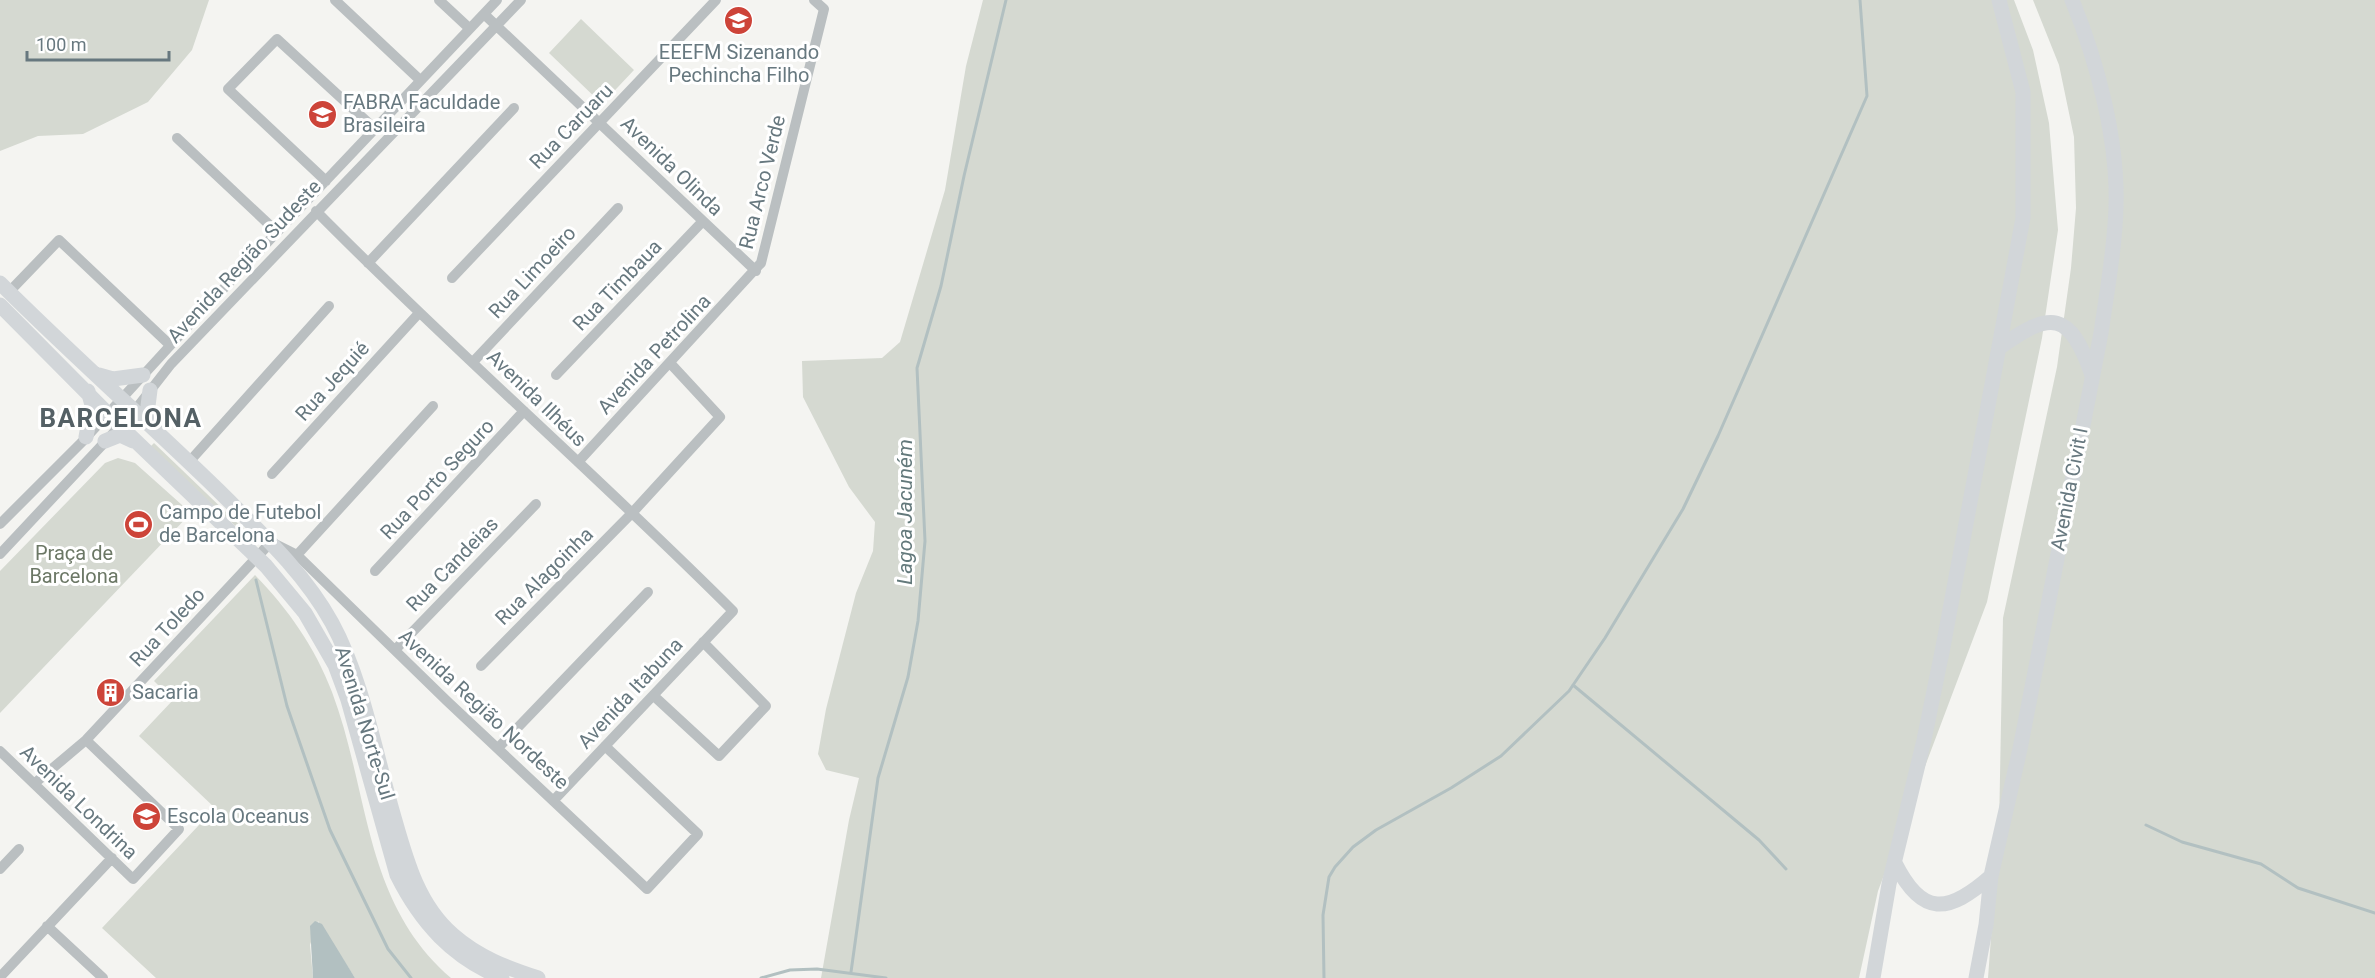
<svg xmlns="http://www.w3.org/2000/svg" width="2375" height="978" viewBox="0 0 2375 978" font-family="Roboto,sans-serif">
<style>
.green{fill:#d5d9d1}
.water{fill:#b2c0c1}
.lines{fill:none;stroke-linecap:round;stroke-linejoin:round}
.stream{stroke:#b2c0c1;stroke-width:3}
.minor{stroke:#babfc1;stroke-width:10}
.major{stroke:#d2d6d9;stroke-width:15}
.labels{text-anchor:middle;stroke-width:6;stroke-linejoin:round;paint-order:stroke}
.poi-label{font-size:20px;fill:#67787f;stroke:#fff;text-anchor:start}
.street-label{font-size:20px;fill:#67787f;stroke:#fff}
.park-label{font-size:20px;fill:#6b7765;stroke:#fff}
.water-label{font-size:21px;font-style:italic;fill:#63797b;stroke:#fff}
.district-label{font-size:26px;font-weight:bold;letter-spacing:1.5px;fill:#546065;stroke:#fff}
</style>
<rect width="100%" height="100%" fill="#f4f4f1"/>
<path class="green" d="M 0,0 L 209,0 L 192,50 L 148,102 L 83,134 L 38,136 L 0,151 Z
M 983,0 L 2014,0 L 2033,50 L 2049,123 L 2058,230 L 2042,338 L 1987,602 L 1878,891 L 1859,978 L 821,978 L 849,820 L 859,778 L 826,770 L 818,754 L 826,709 L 856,593 L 873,551 L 875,522 L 849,487 L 803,397 L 802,361 L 882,358 L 900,342 L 945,190 L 966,66 Z
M 2033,0 L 2375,0 L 2375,978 L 1988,978 L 1999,829 L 2003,618 L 2057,367 L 2071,268 L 2076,208 L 2074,137 L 2059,65 Z
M 581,19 L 634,70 L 602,104 L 549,53 Z
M 154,443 L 256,541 L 256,545 L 150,447 Z
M 118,458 L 135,463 L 191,513 L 0,713 L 0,571 L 105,463 Z
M 255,575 C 288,609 315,647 332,692 C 370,793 363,902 451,978 L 355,978 L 318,921 L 310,945 L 313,978 L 156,978 L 102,928 L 215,808 L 139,736 L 173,700 L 154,681 Z"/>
<path class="water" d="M 315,921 L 322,924 L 355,978 L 313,978 L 310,926 Z"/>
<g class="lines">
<path class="stream" d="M 256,580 L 287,706 L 330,830 L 388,949 L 411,978
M 1573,685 L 1759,840 L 1786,869
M 2146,825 L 2182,842 L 2261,864 L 2298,888 L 2375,913
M 851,972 L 878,778 L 908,677 L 918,621 L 925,541 L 917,368 L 941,286 L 964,176 L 1006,0
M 761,978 L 790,970 L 817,969 L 886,978
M 1324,978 L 1323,915 L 1329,877 L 1335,867 L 1353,847 L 1376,830 L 1451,788 L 1501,756 L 1569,691 L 1605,638 L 1683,509 L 1718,436 L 1867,96 L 1860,0"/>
<path class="minor" d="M 335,0 L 420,80
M 439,0 L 469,28
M 484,14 L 756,271
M 177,138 L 277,232
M 326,181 L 228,89 L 277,39 L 375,129
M 316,211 C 451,348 597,475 733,611 L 554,800
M 368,263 L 514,108
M 452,278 L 716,0
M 9,292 L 59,240 L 170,345
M 473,362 L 618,208
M 556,375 L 703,221
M 189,462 L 329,306
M 578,462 L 761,263 L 824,9 L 814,0
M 272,474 L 419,313
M 0,524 L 83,441 L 189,325 L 497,0
M 0,554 L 135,410 L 171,364 L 521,0
M 297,555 L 433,406
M 375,571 L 524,411
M 395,650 L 536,504
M 481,666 L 633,512 L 720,417 L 670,363
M 655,697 L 719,756 L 766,706 L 703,642
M 498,748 L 648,592
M 0,751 L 133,879 L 179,829 L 86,740
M 35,783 L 86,740 L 271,542 L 297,555 L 447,701 L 647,889 L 698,834 L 605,746
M 0,869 L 19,849
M 47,926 L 103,978
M 0,977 L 112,858"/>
<path class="major" d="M 0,283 C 71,354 147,421 219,491 C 260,532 304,572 332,623 C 361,676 375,751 392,810 C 405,855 416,903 453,935 C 478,957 507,968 538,978
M 0,305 L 120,426 L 266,566 L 305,613 L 335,665 L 348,700 L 397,875 C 421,923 452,957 502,978
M 1999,348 C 2051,310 2070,311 2092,375
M 99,375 L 113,379 L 143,375
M 150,390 L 148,406 L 155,428
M 86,437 L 92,405 L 88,391
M 105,441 L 120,435 L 133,441
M 1895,863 C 1922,917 1948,914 1991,876
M 1873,978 L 1889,884 L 1924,740 L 1943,647 L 2023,218 L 2023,92 L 1999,0
M 1976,978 L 1986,925 L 1991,876 L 2020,749 L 2101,333 C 2107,291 2115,248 2116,206 C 2118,139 2097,61 2072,0"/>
</g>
<defs>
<symbol id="school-disc" viewBox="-11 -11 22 22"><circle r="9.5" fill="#cd4439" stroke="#fff"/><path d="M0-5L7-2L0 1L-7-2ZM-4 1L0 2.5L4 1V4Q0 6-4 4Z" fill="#fff"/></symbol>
<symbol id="university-disc" viewBox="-11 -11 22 22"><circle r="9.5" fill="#cd4439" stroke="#fff"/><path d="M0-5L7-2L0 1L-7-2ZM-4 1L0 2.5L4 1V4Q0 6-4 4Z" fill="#fff"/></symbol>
<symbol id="stadium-disc" viewBox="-11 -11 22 22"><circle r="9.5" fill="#cd4439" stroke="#fff"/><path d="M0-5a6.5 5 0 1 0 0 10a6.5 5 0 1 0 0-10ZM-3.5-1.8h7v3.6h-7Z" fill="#fff"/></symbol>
<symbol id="building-disc" viewBox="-11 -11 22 22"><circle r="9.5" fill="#cd4439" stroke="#fff"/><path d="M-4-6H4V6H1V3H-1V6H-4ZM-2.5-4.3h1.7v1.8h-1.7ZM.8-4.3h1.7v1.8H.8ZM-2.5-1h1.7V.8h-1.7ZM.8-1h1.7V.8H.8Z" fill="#fff"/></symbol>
</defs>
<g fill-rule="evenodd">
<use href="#school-disc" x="722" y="4" width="33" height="33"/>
<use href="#university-disc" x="306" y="98" width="33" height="33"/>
<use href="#stadium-disc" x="122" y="508" width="33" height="33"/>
<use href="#building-disc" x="94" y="676" width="33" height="33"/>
<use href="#school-disc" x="130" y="800" width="33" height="33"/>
</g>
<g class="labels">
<g class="poi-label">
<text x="739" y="59" text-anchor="middle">EEEFM Sizenando<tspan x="739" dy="23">Pechincha Filho</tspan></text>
<text x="343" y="109">FABRA Faculdade<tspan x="343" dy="23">Brasileira</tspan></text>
<text x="159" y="519">Campo de Futebol<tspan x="159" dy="23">de Barcelona</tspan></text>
<text x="132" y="699">Sacaria</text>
<text x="167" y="823">Escola Oceanus</text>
</g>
<g class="street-label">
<text transform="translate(571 126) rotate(-46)" y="7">Rua Caruaru</text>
<text transform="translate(672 166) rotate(44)" y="7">Avenida Olinda</text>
<text transform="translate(762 182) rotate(-76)" y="7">Rua Arco Verde</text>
<text transform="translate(244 261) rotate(-47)" y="7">Avenida Região Sudeste</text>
<text transform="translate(532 272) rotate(-47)" y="7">Rua Limoeiro</text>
<text transform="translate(617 285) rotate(-46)" y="7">Rua Timbaua</text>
<text transform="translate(654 354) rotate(-47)" y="7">Avenida Petrolina</text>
<text transform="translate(332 381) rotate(-48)" y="7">Rua Jequié</text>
<text transform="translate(537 398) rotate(44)" y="7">Avenida Ilhéus</text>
<text transform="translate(437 479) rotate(-47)" y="7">Rua Porto Seguro</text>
<text transform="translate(2069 489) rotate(-79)" y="7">Avenida Civit I</text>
<text transform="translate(452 564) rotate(-46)" y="7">Rua Candeias</text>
<text transform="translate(544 576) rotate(-45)" y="7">Rua Alagoinha</text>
<text transform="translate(167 627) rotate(-47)" y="7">Rua Toledo</text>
<text transform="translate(630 693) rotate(-47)" y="7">Avenida Itabuna</text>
<text transform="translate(484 709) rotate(43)" y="7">Avenida Região Nordeste</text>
<text transform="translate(365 723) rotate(73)" y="7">Avenida Norte-Sul</text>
<text transform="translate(79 802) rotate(44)" y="7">Avenida Londrina</text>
</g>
<g class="park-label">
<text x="74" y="560">Praça de<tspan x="74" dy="23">Barcelona</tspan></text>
</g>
<g class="water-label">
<text transform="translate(905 512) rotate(-90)" y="7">Lagoa Jacuném</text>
</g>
<g class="district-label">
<text x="121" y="427">BARCELONA</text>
</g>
</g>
<path d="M27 51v9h142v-9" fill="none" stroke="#67787f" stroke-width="3"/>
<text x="36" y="51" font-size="18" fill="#67787f" stroke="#ffffff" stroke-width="4.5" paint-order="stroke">100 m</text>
</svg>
